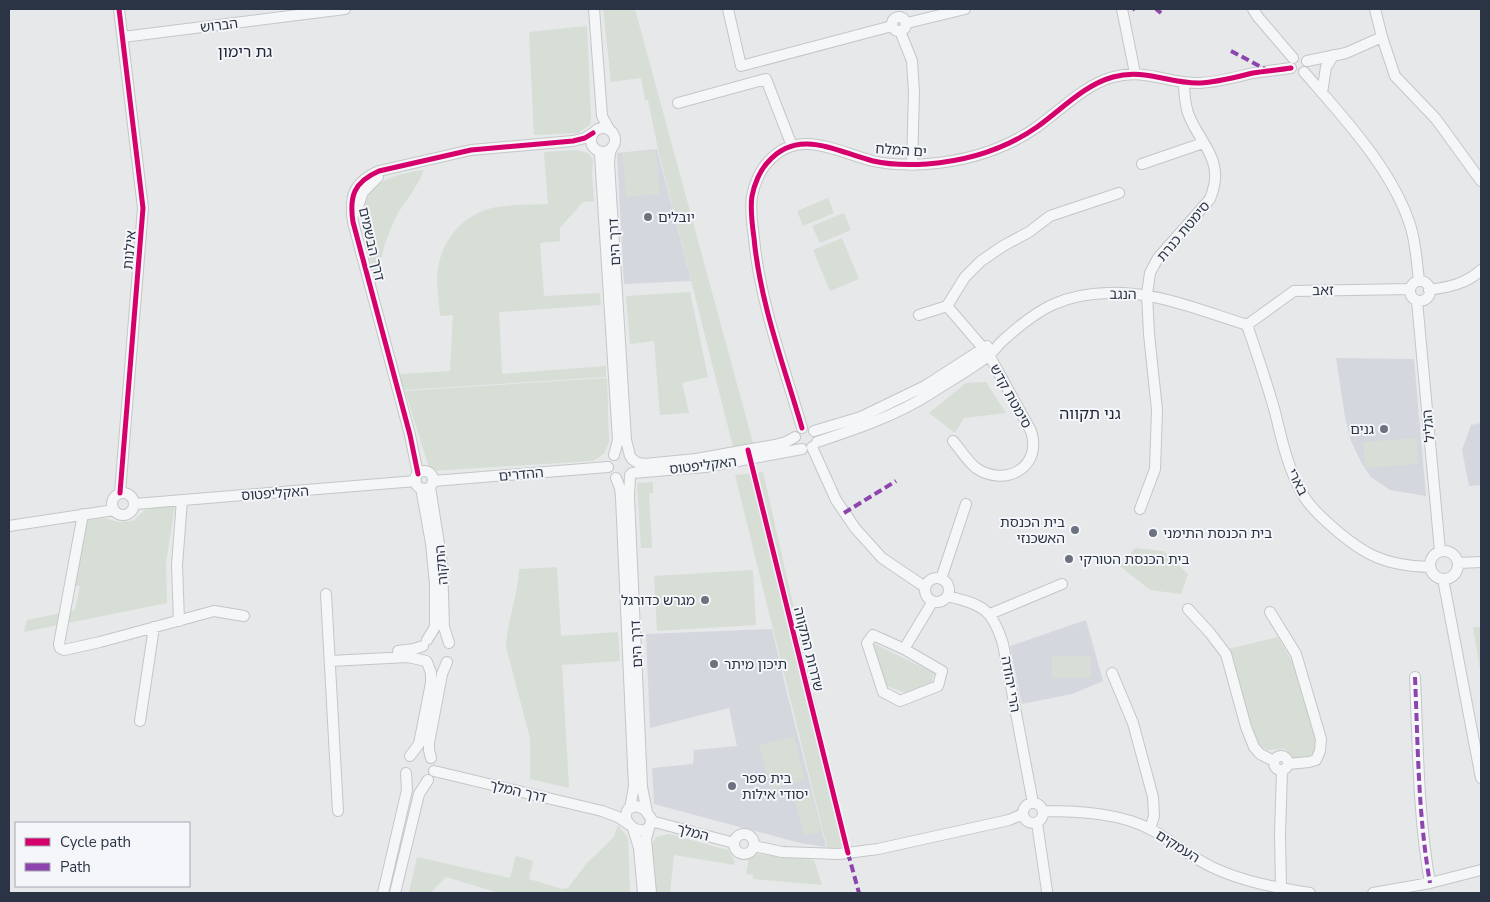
<svg xmlns="http://www.w3.org/2000/svg" width="1490" height="902" viewBox="0 0 1490 902" font-family="'Nunito Sans','Noto Sans Hebrew',sans-serif">
<style>
.built{fill:#d4d7dd}
.green{fill:#d6ded6}
.lines{fill:none;stroke-linecap:round;stroke-linejoin:round}
.minor-casing{stroke:#c4c6c8;stroke-width:12}
.minor{stroke:#f5f6f7;stroke-width:10}
.quiet{stroke:#8e44ad;stroke-width:4;stroke-dasharray:8 4;stroke-linecap:butt}
.cycleway-casing{stroke:#f4f6f9;stroke-width:8}
.cycleway{stroke:#d6006c;stroke-width:5}
.poi-dot{fill:#6c737f;stroke:#f4f6f9;stroke-width:2}
.labels{text-anchor:middle;stroke-width:4;stroke-linejoin:round;paint-order:stroke}
.street-label{font-size:14px;fill:#2b3445;stroke:#f4f6f9}
.poi-label{font-size:14px;fill:#2b3445;stroke:#f4f6f9;text-anchor:start}
.quarter-label{font-size:16px;fill:#1d2536;stroke:#f4f6f9}
</style>
<rect width="100%" height="100%" fill="#e6e8ea"/>
<path class="built" d="M 657,149 L 691,281 L 624,284 L 617,153 Z
M 1336,358 L 1414,359 L 1426,496 L 1390,490 L 1371,477 L 1362,464 L 1351,441 L 1345,417 Z
M 1481,423 L 1481,485 L 1469,486 L 1462,450 L 1471,425 Z
M 1086,620 L 1103,681 L 1072,694 L 1022,704 L 1010,646 Z
M 772,629 L 787,693 L 826,847 L 800,843 L 654,804 L 652,768 L 693,764 L 694,750 L 737,746 L 729,708 L 650,728 L 646,634 Z"/>
<path class="green" d="M 603,9 L 635,9 L 753,443 L 733,447 L 658,149 L 648,100 L 645,100 L 641,78 L 611,82 Z
M 587,26 L 591,119 L 590,125 L 578,133 L 534,135 L 529,32 Z
M 577,150 L 588,153 L 593,159 L 592,174 L 594,201 L 583,202 L 560,228 L 560,241 L 540,243 L 544,296 L 600,293 L 601,305 L 499,312 L 502,374 L 606,366 L 606,377 L 404,390 L 400,374 L 450,371 L 453,315 L 440,316 C 439,301 436,284 438,269 C 442,238 466,212 497,207 C 514,204 531,205 548,204 L 544,152 Z
M 656,150 L 660,194 L 626,197 L 622,153 Z
M 423,170 C 423,180 402,205 396,217 C 386,237 380,259 376,281 C 368,249 346,199 386,180 C 397,174 411,172 423,170 Z
M 828,198 L 834,213 L 803,226 L 797,211 Z
M 844,213 L 851,230 L 820,243 L 812,226 Z
M 842,238 L 859,279 L 830,291 L 813,250 Z
M 690,292 L 708,377 L 682,383 L 689,413 L 660,415 L 654,341 L 630,344 L 626,296 Z
M 607,378 L 609,442 L 604,454 L 593,461 L 430,471 L 405,391 Z
M 986,382 L 1006,413 L 964,418 L 955,433 L 929,413 L 966,383 Z
M 1417,438 L 1418,464 L 1365,468 L 1363,442 Z
M 763,472 L 848,847 L 827,848 L 735,475 Z
M 653,482 L 653,493 L 649,493 L 652,548 L 641,548 L 637,483 Z
M 175,505 L 166,563 L 167,603 L 24,632 L 27,620 L 75,610 L 80,586 L 67,585 L 76,522 L 104,518 L 118,522 L 133,521 L 148,507 Z
M 1135,548 L 1163,551 L 1188,574 L 1181,594 L 1150,590 L 1120,566 Z
M 557,567 L 561,636 L 618,632 L 620,661 L 562,665 L 569,788 L 530,779 L 530,738 L 506,647 C 507,621 518,596 519,569 Z
M 753,570 L 756,625 L 657,631 L 654,576 Z
M 1473,627 L 1481,627 L 1481,675 Z
M 1278,637 L 1293,663 L 1302,685 L 1317,740 L 1316,751 L 1310,758 L 1294,759 L 1285,749 L 1266,750 L 1257,742 L 1228,649 Z
M 873,643 L 934,673 L 931,684 L 905,693 L 885,685 Z
M 1052,656 L 1091,656 L 1091,678 L 1052,678 Z
M 794,736 L 805,780 L 771,789 L 759,745 Z
M 811,792 L 821,832 L 804,836 L 794,796 Z
M 618,825 L 628,838 L 630,893 L 499,893 L 446,877 L 430,893 L 409,893 L 417,857 L 510,878 L 516,856 L 533,861 L 529,879 L 562,889 L 568,888 L 587,863 L 614,837 Z
M 669,834 L 728,850 L 734,860 L 735,865 L 674,855 L 670,893 L 655,893 L 652,844 L 656,837 Z
M 757,854 L 814,860 L 822,885 L 753,879 L 753,875 L 746,874 L 749,857 Z"/>
<g class="lines">
<defs>
<path id="minor" d="M 119,9 L 143,208 L 120,493
M 594,9 L 602,116 L 609,129
M 728,9 L 741,66 L 892,26
M 1122,9 L 1135,73
M 1253,9 L 1258,17 L 1293,58
M892 24a7 7 0 1 1 14 0a7 7 0 1 1-14 0Z
M 907,23 L 965,9
M 900,31 L 912,61 L 914,92 L 912,165
M 123,37 L 345,9
M 1382,37 L 1395,76 L 1436,119 L 1481,181
M 1307,61 L 1346,53 L 1382,37 L 1375,9
M 1304,72 C 1343,117 1394,171 1411,228 C 1416,245 1417,264 1419,281
M 1322,93 L 1326,67 L 1334,55
M 678,103 L 766,79 L 792,146
M591 140a12 12 0 1 1 24 0a12 12 0 1 1-24 0Z
M 612,147 L 610,153 L 609,163 L 626,440 L 630,456
M 599,151 L 600,154 L 618,440 L 614,455
M 1142,164 L 1203,143
M 356,212 L 363,192 L 378,177
M1410 291a10 10 0 1 1 20 0a10 10 0 1 1-20 0Z
M 1429,290 C 1449,287 1466,284 1481,270
M 1417,301 L 1440,551
M 947,306 L 965,277 L 981,261 L 1003,246 L 1029,232 L 1050,216 L 1119,193
M 919,315 L 947,306 L 989,355 L 1031,431 C 1043,467 1005,488 976,468 C 968,462 960,449 953,441
M 1247,325 C 1257,354 1267,383 1275,412 C 1282,441 1288,469 1303,495 C 1309,505 1319,515 1328,523 C 1362,554 1384,566 1430,567
M 1247,325 L 1294,291 L 1410,289
M 802,428 C 784,366 760,303 754,238 C 752,224 750,209 752,196 C 754,185 760,170 768,162 C 798,127 837,152 873,161 C 890,165 909,165 927,164 C 966,161 1004,150 1037,127 C 1061,110 1084,85 1113,77 C 1145,68 1169,84 1200,83 C 1218,82 1236,77 1253,73 C 1266,71 1278,70 1291,68
M 814,431 L 861,417 L 925,386 L 987,346
M 817,442 C 853,430 895,416 928,395 C 948,382 970,370 988,356 C 995,350 1000,342 1007,337 C 1039,308 1064,294 1108,293 C 1156,291 1202,311 1247,325
M 812,447 L 836,500 L 855,528 L 882,558 L 925,587
M 632,459 L 638,463 L 645,464 L 696,459 L 775,445 L 786,442 L 795,437
M415 480a9 9 0 1 1 18 0a9 9 0 1 1-18 0Z
M 632,473 L 705,467 L 802,449
M 418,474 L 410,435 L 353,222 C 349,196 354,182 379,171 L 471,150 L 573,141 L 585,138 L 593,133
M 630,475 L 629,497 L 642,787 L 647,812
M 616,478 L 620,488 L 621,497 L 634,787 L 630,808
M 433,481 L 608,467
M 430,487 L 442,563 L 444,627 L 449,643
M 421,488 L 431,543 L 435,584 L 435,627 L 427,640
M112 504a11 11 0 1 1 22 0a11 11 0 1 1-22 0Z
M 135,504 L 416,481
M 1140,509 L 1155,469 L 1157,410 L 1149,334 L 1147,294 L 1150,273 L 1158,258 L 1210,199 C 1213,191 1216,182 1215,173 C 1214,151 1195,134 1188,113 C 1185,103 1184,93 1184,83
M 83,514 L 59,644 L 60,648 L 64,650 L 100,642 L 214,611 L 244,616
M 9,526 L 114,510
M1430 565a14 14 0 1 1 28 0a14 14 0 1 1-28 0Z
M 1458,563 L 1481,562
M925 590a12 12 0 1 1 24 0a12 12 0 1 1-24 0Z
M 941,579 L 966,504
M 1443,579 L 1481,778
M 326,594 L 338,811
M 948,596 C 982,605 992,608 1003,644 L 1033,803
M 1188,609 L 1210,633 L 1226,654 L 1246,727 L 1254,747 L 1260,754 L 1274,761
M 1270,612 L 1296,654 L 1321,739 L 1320,751 L 1316,760 L 1309,762 L 1288,764
M 990,614 L 1062,584
M 179,621 L 177,565 L 182,500
M 873,635 L 904,649 L 942,671 L 938,686 L 900,701 L 883,692 L 867,643 Z
M 904,649 L 933,601
M 398,651 L 414,649 L 423,646
M 330,661 L 408,657 L 426,661
M 1112,673 L 1133,723 L 1153,797 L 1154,816 L 1150,829
M 1415,677 C 1418,746 1418,815 1430,883
M 140,721 L 154,627
M1274 763a7 7 0 1 1 14 0a7 7 0 1 1-14 0Z
M 410,756 L 419,744 L 431,683 L 431,673 L 427,662
M 431,758 L 429,750 L 429,743 L 442,674 L 447,662
M 434,771 L 602,811 L 618,817 L 630,825
M1023 813a10 10 0 1 1 20 0a10 10 0 1 1-20 0Z
M 636,806 L 644,809 L 651,818 L 650,826 L 644,831 L 635,829 C 628,824 623,818 628,809 Z
M 1043,811 C 1078,811 1121,813 1152,830 C 1173,842 1192,858 1214,868 C 1244,882 1278,888 1310,893
M 651,821 L 734,843
M 1037,823 L 1047,891
M 633,828 L 639,848 L 643,893
M 649,828 L 646,839 L 651,893
M734 844a10 10 0 1 1 20 0a10 10 0 1 1-20 0Z
M 754,846 L 782,852 L 839,854 L 878,849 L 1009,820 L 1023,814
M 1281,888 L 1280,834 L 1282,771
M 383,893 L 407,790 L 406,773
M 395,893 L 419,794 L 428,780
M 1373,893 L 1430,883 L 1481,870"/>
</defs>
<use href="#minor" class="minor-casing"/>
<use href="#minor" class="minor"/>
<path class="quiet" d="M 1134,9 L 1135,10
M 1156,9 L 1161,13
M 1231,51 L 1267,70
M 844,513 L 896,481
M 1415,677 C 1418,746 1418,815 1430,883
M 848,853 L 859,893"/>
<defs>
<path id="cycleway" d="M 119,9 L 143,208 L 120,493
M 802,428 C 784,366 760,303 754,238 C 752,224 750,209 752,196 C 754,185 760,170 768,162 C 798,127 837,152 873,161 C 890,165 909,165 927,164 C 966,161 1004,150 1037,127 C 1061,110 1084,85 1113,77 C 1145,68 1169,84 1200,83 C 1218,82 1236,77 1253,73 C 1266,71 1278,70 1291,68
M 748,450 L 848,853
M 418,474 L 410,435 L 353,222 C 349,196 354,182 379,171 L 471,150 L 573,141 L 585,138 L 593,133"/>
</defs>
<use href="#cycleway" class="cycleway-casing"/>
<use href="#cycleway" class="cycleway"/>
</g>
<g class="poi-dot">
<circle cx="648" cy="217" r="5"/>
<circle cx="1384" cy="429" r="5"/>
<circle cx="1075" cy="530" r="5"/>
<circle cx="1153" cy="533" r="5"/>
<circle cx="1069" cy="559" r="5"/>
<circle cx="705" cy="600" r="5"/>
<circle cx="714" cy="664" r="5"/>
<circle cx="732" cy="786" r="5"/>
</g>
<g class="labels">
<g class="street-label">
<text transform="translate(219 25) rotate(-7)" y="5">הברוש</text>
<text transform="translate(901 150) rotate(4)" y="5">ים המלח</text>
<text transform="translate(1183 231) rotate(-50)" y="5">סימטת כנרת</text>
<text transform="translate(614 242) rotate(-93)" y="5">דרך הים</text>
<text transform="translate(372 244) rotate(77)" y="5">דרך הבשמים</text>
<text transform="translate(129 250) rotate(-85)" y="5">אילנות</text>
<text transform="translate(1323 290) rotate(-1)" y="5">זאב</text>
<text transform="translate(1123 294) rotate(1)" y="5">הנגב</text>
<text transform="translate(1011 396) rotate(61)" y="5">סימטת קדש</text>
<text transform="translate(1428 426) rotate(-95)" y="5">הגליל</text>
<text transform="translate(703 465) rotate(-7)" y="5">האקליפטוס</text>
<text transform="translate(521 474) rotate(-5)" y="5">ההדרים</text>
<text transform="translate(1298 482) rotate(63)" y="5">בארי</text>
<text transform="translate(275 493) rotate(-4)" y="5">האקליפטוס</text>
<text transform="translate(441 565) rotate(-95)" y="5">התקוה</text>
<text transform="translate(636 644) rotate(-93)" y="5">דרך הים</text>
<text transform="translate(809 649) rotate(76)" y="5">שדרות התקווה</text>
<text transform="translate(1011 684) rotate(80)" y="5">הרי יהודה</text>
<text transform="translate(518 791) rotate(13)" y="5">דרך המלך</text>
<text transform="translate(693 832) rotate(14)" y="5">המלך</text>
<text transform="translate(1178 846) rotate(32)" y="5">העמקים</text>
</g>
<g class="poi-label">
<text x="658" y="222">יובלים</text>
<text x="1374" y="434" text-anchor="end">גנים</text>
<text x="1065" y="527" text-anchor="end">בית הכנסת<tspan x="1065" dy="16">האשכנזי</tspan></text>
<text x="1163" y="538">בית הכנסת התימני</text>
<text x="1079" y="564">בית הכנסת הטורקי</text>
<text x="695" y="605" text-anchor="end">מגרש כדורגל</text>
<text x="724" y="669">תיכון מיתר</text>
<text x="742" y="783">בית ספר<tspan x="742" dy="16">יסודי אילות</tspan></text>
</g>
<g class="quarter-label">
<text x="245" y="57">גת רימון</text>
<text x="1090" y="419">גני תקווה</text>
</g>
</g>
<rect width="1490" height="902" fill="none" stroke="#2b3445" stroke-width="20"/>
<rect x="15" y="822" width="175" height="65" fill="#f4f6f9" stroke="#a4a8b1"/>
<rect x="25" y="838" width="25" height="8" fill="#d6006c" stroke="#a4a8b1"/>
<text x="60" y="847" font-size="15" fill="#2b3445">Cycle path</text>
<rect x="25" y="863" width="25" height="8" fill="#8e44ad" stroke="#a4a8b1"/>
<text x="60" y="872" font-size="15" fill="#2b3445">Path</text>
</svg>
